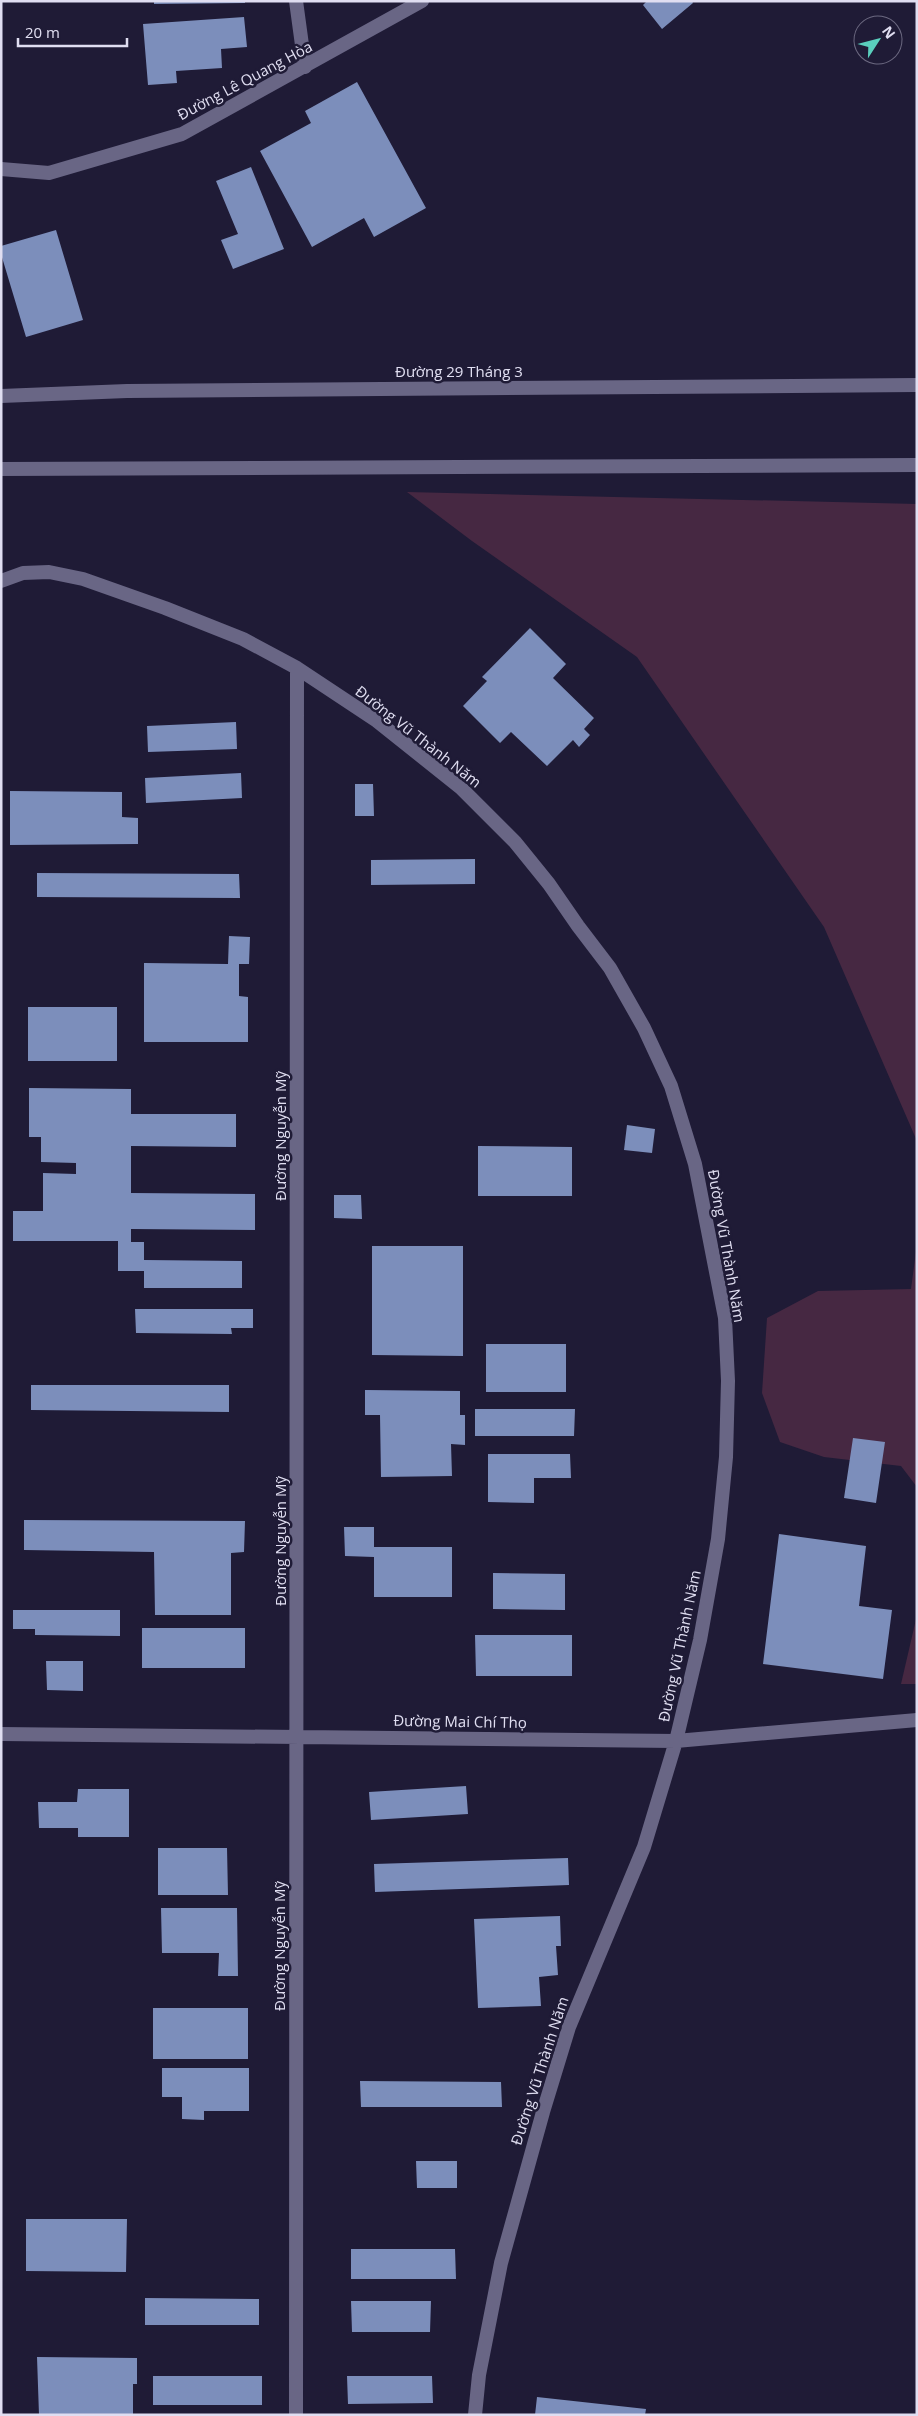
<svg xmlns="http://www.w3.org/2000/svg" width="918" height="2416" viewBox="0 0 918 2416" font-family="'Open Sans',sans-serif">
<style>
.green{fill:#462842}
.building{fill:#7c8ebb}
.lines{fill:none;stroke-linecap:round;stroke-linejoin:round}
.minor{stroke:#696685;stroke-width:14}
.tertiary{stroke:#696685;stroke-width:14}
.labels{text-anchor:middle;stroke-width:5;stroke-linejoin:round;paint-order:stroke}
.street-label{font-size:15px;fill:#e0def1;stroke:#1f1b36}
</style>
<rect width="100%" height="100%" fill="#1f1b36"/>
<path class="green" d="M 407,492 L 917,504 L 917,1141 L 824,927 L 637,657 L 472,541 Z
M 917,1244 L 917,1487 L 901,1466 L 824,1457 L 780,1442 L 762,1393 L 767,1318 L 818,1291 L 911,1289 Z
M 917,1615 L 917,1684 L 901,1684 Z"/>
<path class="building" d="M 154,1 L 245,1 L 245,3 L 154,4 Z
M 647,1 L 692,1 L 693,3 L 662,29 L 643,5 Z
M 244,17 L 247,47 L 221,49 L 222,68 L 176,71 L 177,83 L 148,85 L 143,24 Z
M 357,82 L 426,208 L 374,237 L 364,218 L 312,247 L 260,151 L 311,123 L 305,111 Z
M 251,167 L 284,249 L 233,269 L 221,240 L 238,234 L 216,181 Z
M 56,230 L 83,320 L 26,337 L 1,254 L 1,246 Z
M 530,628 L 566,664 L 553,678 L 594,718 L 584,729 L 590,735 L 579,747 L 573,740 L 547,766 L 511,732 L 500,743 L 463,706 L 487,681 L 482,677 Z
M 236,722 L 237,749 L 148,752 L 147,726 Z
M 241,773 L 242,798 L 146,803 L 145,778 Z
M 355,784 L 373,784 L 374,816 L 355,816 Z
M 10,791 L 122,792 L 122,817 L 138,818 L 138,844 L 10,845 Z
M 475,859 L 475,884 L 371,885 L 371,860 Z
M 37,873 L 239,874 L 240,898 L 37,897 Z
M 229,936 L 250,937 L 249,964 L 239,964 L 239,996 L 248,997 L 248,1042 L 144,1042 L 144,963 L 228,964 Z
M 28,1007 L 117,1007 L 117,1061 L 28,1061 Z
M 29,1088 L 131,1089 L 131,1114 L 236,1114 L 236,1147 L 131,1146 L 131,1193 L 255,1194 L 255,1230 L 131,1229 L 131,1242 L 144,1242 L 144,1260 L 242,1261 L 242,1288 L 144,1288 L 144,1271 L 118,1271 L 118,1241 L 13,1241 L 13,1211 L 43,1211 L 43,1173 L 76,1174 L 76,1163 L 41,1162 L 41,1137 L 29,1137 Z
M 627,1125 L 655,1129 L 652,1153 L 624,1150 Z
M 478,1146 L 572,1147 L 572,1196 L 478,1196 Z
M 334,1195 L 361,1195 L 362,1219 L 334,1218 Z
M 372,1246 L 463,1246 L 463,1356 L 372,1355 Z
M 135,1309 L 253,1309 L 253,1328 L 231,1328 L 232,1334 L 136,1333 Z
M 486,1344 L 566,1344 L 566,1392 L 486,1392 Z
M 31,1385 L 229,1385 L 229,1412 L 31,1410 Z
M 365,1390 L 460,1391 L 460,1415 L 465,1415 L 465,1445 L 451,1444 L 452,1476 L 381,1477 L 380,1415 L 365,1415 Z
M 475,1409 L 575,1409 L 574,1436 L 475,1436 Z
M 853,1438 L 885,1442 L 876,1503 L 844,1498 Z
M 488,1454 L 570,1454 L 571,1478 L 534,1478 L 534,1503 L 488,1502 Z
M 24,1520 L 245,1521 L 244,1552 L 231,1553 L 231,1615 L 155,1615 L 154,1552 L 24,1550 Z
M 344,1527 L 374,1527 L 374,1547 L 452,1547 L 452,1597 L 374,1597 L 374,1557 L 345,1556 Z
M 779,1534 L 866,1546 L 859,1606 L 892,1610 L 883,1679 L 763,1664 Z
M 493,1573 L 565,1574 L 565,1610 L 493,1609 Z
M 13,1610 L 120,1610 L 120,1636 L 35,1635 L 35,1629 L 13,1629 Z
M 142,1628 L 245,1628 L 245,1668 L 142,1668 Z
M 475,1635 L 572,1635 L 572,1676 L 476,1676 Z
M 46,1661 L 83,1661 L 83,1691 L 47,1690 Z
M 466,1786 L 468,1814 L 371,1820 L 369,1792 Z
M 78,1789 L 129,1789 L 129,1837 L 78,1837 L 78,1828 L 39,1828 L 38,1802 L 77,1802 Z
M 158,1848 L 227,1848 L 228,1895 L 158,1895 Z
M 568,1858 L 569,1885 L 375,1892 L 374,1864 Z
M 161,1908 L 237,1908 L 238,1976 L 218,1976 L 219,1953 L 162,1953 Z
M 560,1916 L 561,1946 L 556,1946 L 558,1975 L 539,1977 L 541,2006 L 478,2008 L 474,1919 Z
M 153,2008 L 248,2008 L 248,2059 L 153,2059 Z
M 162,2068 L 249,2068 L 249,2111 L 204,2111 L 204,2120 L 182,2119 L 182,2097 L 162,2097 Z
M 360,2081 L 501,2082 L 502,2107 L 361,2107 Z
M 416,2161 L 457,2161 L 457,2188 L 417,2188 Z
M 26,2219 L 127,2219 L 126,2272 L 26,2271 Z
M 351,2249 L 455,2249 L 456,2279 L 351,2279 Z
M 145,2298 L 259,2299 L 259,2325 L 145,2325 Z
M 351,2301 L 431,2301 L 430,2332 L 352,2332 Z
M 37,2357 L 137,2358 L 137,2384 L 133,2384 L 133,2415 L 39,2415 Z
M 153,2376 L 262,2376 L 262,2405 L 153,2405 Z
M 347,2376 L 432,2376 L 433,2403 L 348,2404 Z
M 537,2397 L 646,2409 L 645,2415 L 535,2415 Z"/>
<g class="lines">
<path class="minor" d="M 296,1 L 305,67
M 1,169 L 49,173 L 182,134 L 422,1
M 1,581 L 23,573 L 49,572 L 83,579 L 165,608 L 243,639 L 297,668 L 377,721 L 461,788 L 515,842 L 549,884 L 578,926 L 610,968 L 644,1028 L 671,1086 L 695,1164 L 725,1318 L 728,1381 L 726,1457 L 718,1539 L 700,1640 L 676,1741 L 644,1847 L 569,2027 L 543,2112 L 501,2263 L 479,2375 L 475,2415
M 1,1734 L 676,1741 L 917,1720
M 296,2415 L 297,668"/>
<path class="tertiary" d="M 1,396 L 127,391 L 917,385
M 1,469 L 917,465"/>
</g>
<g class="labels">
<g class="street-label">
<text transform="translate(245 81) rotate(-28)" y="5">Đường Lê Quang Hòa</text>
<text x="459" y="377">Đường 29 Tháng 3</text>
<text transform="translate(418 737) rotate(38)" y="5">Đường Vũ Thành Năm</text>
<text transform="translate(281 1136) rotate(-90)" y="5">Đường Nguyễn Mỹ</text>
<text transform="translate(726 1246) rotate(80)" y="5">Đường Vũ Thành Năm</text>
<text transform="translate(281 1541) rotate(-90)" y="5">Đường Nguyễn Mỹ</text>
<text transform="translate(680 1646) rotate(-78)" y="5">Đường Vũ Thành Năm</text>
<text transform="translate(460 1722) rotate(1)" y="5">Đường Mai Chí Thọ</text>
<text transform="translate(280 1946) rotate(-90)" y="5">Đường Nguyễn Mỹ</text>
<text transform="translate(540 2071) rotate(-72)" y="5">Đường Vũ Thành Năm</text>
</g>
</g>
<rect width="918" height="2416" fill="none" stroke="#e0def1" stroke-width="5"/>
<g transform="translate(878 40) rotate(54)"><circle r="24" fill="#1f1b36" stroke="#6c6981"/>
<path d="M0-4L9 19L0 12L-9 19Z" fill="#5acebd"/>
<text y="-8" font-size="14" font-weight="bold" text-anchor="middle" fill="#e0def1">N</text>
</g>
<path d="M18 38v8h109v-8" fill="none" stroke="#e0def1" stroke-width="2.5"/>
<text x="25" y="38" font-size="15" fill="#e0def1" stroke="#1f1b36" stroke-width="4" paint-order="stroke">20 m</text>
</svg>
